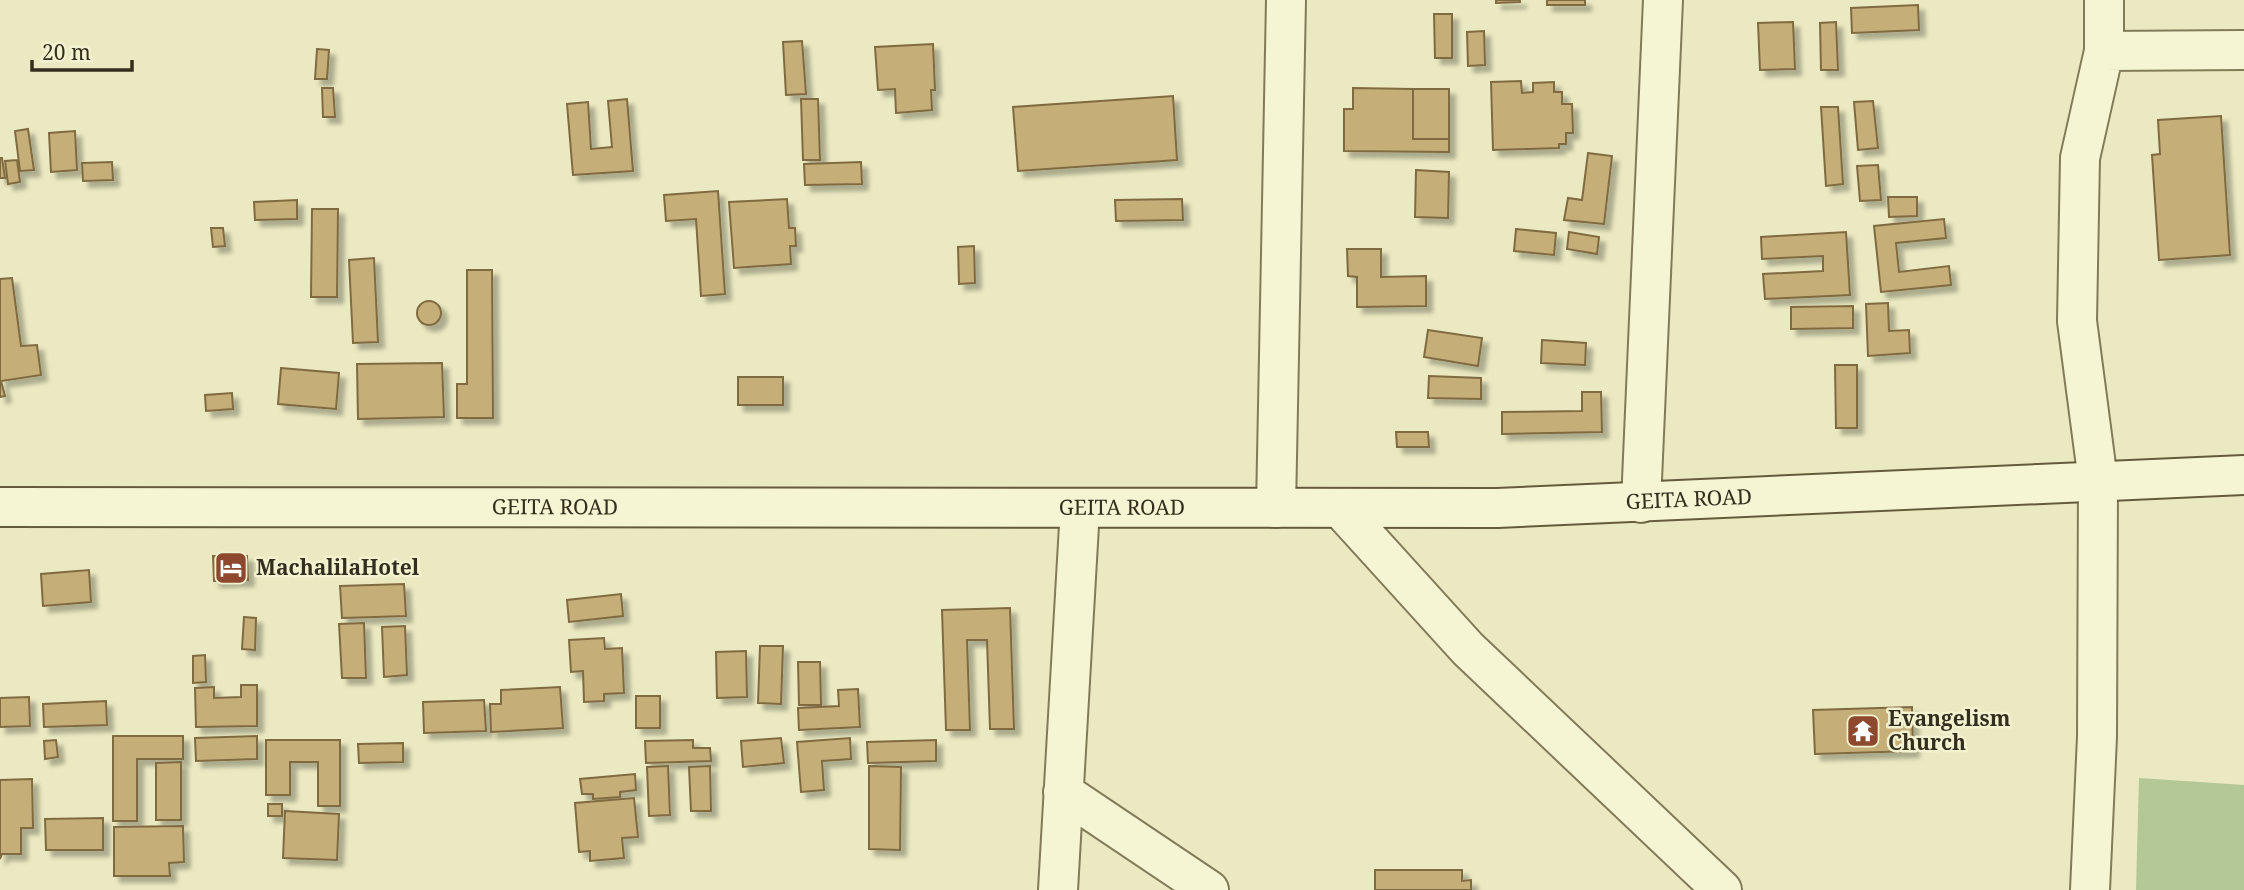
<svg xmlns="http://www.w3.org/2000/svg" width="2244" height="890" viewBox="0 0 2244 890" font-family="'Noto Serif',serif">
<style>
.green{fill:#b4c796}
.building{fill:#c6ae79;stroke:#806b41;stroke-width:2;filter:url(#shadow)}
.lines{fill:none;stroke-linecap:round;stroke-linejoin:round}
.minor-casing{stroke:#827b5a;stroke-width:42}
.secondary-casing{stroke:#645b3d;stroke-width:42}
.minor{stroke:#f6f5d3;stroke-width:38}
.secondary{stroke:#f6f5d3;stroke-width:38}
.labels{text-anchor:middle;stroke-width:5;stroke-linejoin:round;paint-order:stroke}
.street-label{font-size:21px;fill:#332e1d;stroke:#f2f2d0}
.poi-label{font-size:21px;font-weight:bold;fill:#332e1d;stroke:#f2f2d0;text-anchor:start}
</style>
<defs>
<filter id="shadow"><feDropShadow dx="6" dy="6" stdDeviation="2" flood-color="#0004"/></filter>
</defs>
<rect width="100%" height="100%" fill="#eae9c1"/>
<path class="green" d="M 2139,778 L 2244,785 L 2244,890 L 2136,890 Z"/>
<path class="building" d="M 1496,0 L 1520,0 L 1520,2 L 1496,3 Z
M 1547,0 L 1585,0 L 1585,5 L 1547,5 Z
M 1918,5 L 1919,30 L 1852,33 L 1851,8 Z
M 1434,14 L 1452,14 L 1452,58 L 1435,58 Z
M 1793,22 L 1795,69 L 1760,70 L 1758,23 Z
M 1836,22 L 1838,70 L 1821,70 L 1820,23 Z
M 1484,31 L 1485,65 L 1468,66 L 1467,32 Z
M 802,41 L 806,94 L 786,95 L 783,42 Z
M 933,44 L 935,90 L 931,90 L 932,110 L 896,113 L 895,89 L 878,90 L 875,47 Z
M 317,49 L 329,50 L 327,79 L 315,79 Z
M 1521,81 L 1522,93 L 1533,92 L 1533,83 L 1554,82 L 1554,92 L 1562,92 L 1562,104 L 1572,104 L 1573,133 L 1566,133 L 1566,144 L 1559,144 L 1559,148 L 1493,150 L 1491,82 Z
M 322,88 L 333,88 L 335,117 L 323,117 Z
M 1353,88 L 1413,89 L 1413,139 L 1449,139 L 1449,152 L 1344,151 L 1344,109 L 1353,109 Z
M 1413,89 L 1449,89 L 1449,139 L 1413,139 Z
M 1173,96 L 1177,160 L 1018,171 L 1013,107 Z
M 627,99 L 633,171 L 573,175 L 567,104 L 588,102 L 591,149 L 612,147 L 608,101 Z
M 801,99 L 818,99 L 820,160 L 803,160 Z
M 1873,101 L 1878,148 L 1858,150 L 1854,102 Z
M 1821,107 L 1838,107 L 1843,184 L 1826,186 Z
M 2221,116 L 2230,255 L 2159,260 L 2152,155 L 2160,154 L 2158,120 Z
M 28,129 L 34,170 L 20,171 L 15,131 Z
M 75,131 L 77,170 L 51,172 L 49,133 Z
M 1588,153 L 1612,156 L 1604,224 L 1564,220 L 1568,198 L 1582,200 Z
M 0,158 L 2,158 L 5,178 L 0,178 Z
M 17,160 L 20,182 L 8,184 L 5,161 Z
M 112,162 L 113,180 L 83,181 L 82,163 Z
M 861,162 L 862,184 L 805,185 L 804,164 Z
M 1878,165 L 1881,200 L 1860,201 L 1857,166 Z
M 1416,170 L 1449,172 L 1448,218 L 1415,217 Z
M 718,191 L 725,294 L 701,296 L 696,219 L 666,221 L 664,195 Z
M 1888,197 L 1917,197 L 1917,216 L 1889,217 Z
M 787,199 L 789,228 L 795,228 L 796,246 L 790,246 L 791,264 L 734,268 L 729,202 Z
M 1182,199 L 1183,220 L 1116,221 L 1115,200 Z
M 297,200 L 297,219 L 255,220 L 254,202 Z
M 312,209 L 338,209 L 337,297 L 311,297 Z
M 1944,219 L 1946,238 L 1896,243 L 1899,272 L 1949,266 L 1951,285 L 1881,292 L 1874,226 Z
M 211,228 L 223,228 L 225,246 L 213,247 Z
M 1516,229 L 1556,233 L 1554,255 L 1514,251 Z
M 1569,232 L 1599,237 L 1597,254 L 1567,249 Z
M 1846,232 L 1850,295 L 1765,299 L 1763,274 L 1823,271 L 1823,256 L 1762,259 L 1761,237 Z
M 974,246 L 975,283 L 959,284 L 958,247 Z
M 1347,249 L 1381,249 L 1381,277 L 1426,276 L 1426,306 L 1357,307 L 1357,277 L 1348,276 Z
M 374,258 L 378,342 L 353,343 L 349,260 Z
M 467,270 L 492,270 L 493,418 L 457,418 L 457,384 L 467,384 Z
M 12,278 L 21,346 L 37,345 L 41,375 L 1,381 L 5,396 L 0,397 L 0,279 Z
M417 313a12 12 0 1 1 24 0a12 12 0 1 1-24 0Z
M 1888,303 L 1889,331 L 1909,330 L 1910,353 L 1868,356 L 1866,304 Z
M 1853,306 L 1853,328 L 1791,329 L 1791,307 Z
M 1428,330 L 1482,338 L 1478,366 L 1424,357 Z
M 1542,340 L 1586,343 L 1585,365 L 1541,363 Z
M 442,363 L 444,417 L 358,419 L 357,364 Z
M 1835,365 L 1857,365 L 1857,428 L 1836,428 Z
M 281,368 L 339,373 L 336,409 L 278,404 Z
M 1429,376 L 1481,378 L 1481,399 L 1428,398 Z
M 738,377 L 783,377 L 783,405 L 738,405 Z
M 1582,392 L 1601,392 L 1602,432 L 1502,434 L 1502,412 L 1582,411 Z
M 232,393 L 233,409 L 206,411 L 205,395 Z
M 1396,432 L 1428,432 L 1429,447 L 1397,447 Z
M 213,556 L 247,556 L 248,580 L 214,581 Z
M 89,570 L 91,602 L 43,606 L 41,574 Z
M 404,584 L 406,616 L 342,618 L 340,586 Z
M 621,594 L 623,616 L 569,622 L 567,600 Z
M 1010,608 L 1014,729 L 990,729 L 987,640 L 967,640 L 970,730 L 946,730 L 942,610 Z
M 244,617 L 256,618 L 255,650 L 242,649 Z
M 364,623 L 366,678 L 342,678 L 339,624 Z
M 405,626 L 407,675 L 384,677 L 382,627 Z
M 604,638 L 605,649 L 622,648 L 624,693 L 604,694 L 604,701 L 584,702 L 583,671 L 571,672 L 569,640 Z
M 760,646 L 783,646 L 781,704 L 758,703 Z
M 746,651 L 747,697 L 717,698 L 716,652 Z
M 205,655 L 206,682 L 193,683 L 193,656 Z
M 798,662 L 820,662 L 821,705 L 799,705 Z
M 241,685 L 257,685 L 257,726 L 196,727 L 195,688 L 214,687 L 214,698 L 241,697 Z
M 560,687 L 563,728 L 491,732 L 490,704 L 501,704 L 501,690 Z
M 858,689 L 860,727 L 799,730 L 798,708 L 839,706 L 838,690 Z
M 636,696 L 660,696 L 660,728 L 636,728 Z
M 29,697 L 30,726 L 0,727 L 0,698 Z
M 484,700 L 486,731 L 424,733 L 423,702 Z
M 106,701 L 107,725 L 44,727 L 43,704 Z
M 1912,707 L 1913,751 L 1815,754 L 1813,710 Z
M 113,736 L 183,736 L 183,759 L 137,759 L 137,821 L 113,821 Z
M 257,736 L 257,759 L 196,761 L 195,738 Z
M 781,738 L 784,763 L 743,767 L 741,741 Z
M 850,738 L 851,759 L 822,761 L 824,790 L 801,792 L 797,742 Z
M 56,740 L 58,757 L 45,759 L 44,741 Z
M 266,740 L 340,740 L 340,806 L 318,806 L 318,762 L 290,762 L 290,795 L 266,795 Z
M 693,740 L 693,748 L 710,748 L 711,761 L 646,763 L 645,741 Z
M 936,740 L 936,761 L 868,763 L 867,742 Z
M 403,743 L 403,762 L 359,763 L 358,744 Z
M 181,762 L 181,820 L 156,820 L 156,763 Z
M 668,766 L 670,815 L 649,816 L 647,767 Z
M 710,766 L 711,811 L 691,811 L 689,767 Z
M 869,766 L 901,767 L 900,850 L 869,849 Z
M 635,774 L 636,790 L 620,792 L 620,797 L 593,799 L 593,794 L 582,794 L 580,779 Z
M 32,779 L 33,828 L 21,828 L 21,854 L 2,854 L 0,859 L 0,780 Z
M 634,798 L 638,837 L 622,838 L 624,858 L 590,861 L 590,851 L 579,852 L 575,803 Z
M 268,804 L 282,804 L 282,816 L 268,816 Z
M 285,811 L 339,814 L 337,860 L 283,858 Z
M 103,818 L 103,850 L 46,850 L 45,819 Z
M 183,826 L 184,862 L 169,863 L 170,876 L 114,876 L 114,827 Z
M 1375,870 L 1462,870 L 1462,881 L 1471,880 L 1471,890 L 1375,890 Z"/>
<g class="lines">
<defs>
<path id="minor" d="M 2104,51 L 2244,50
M 1641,503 L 1663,0
M 1276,508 L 1286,0
M 1340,508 L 1468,649 L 1722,890
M 1063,792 L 1209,890
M 1058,890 L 1080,508
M 2090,890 L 2097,737 L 2098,481 L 2077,321 L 2080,158 L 2104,51 L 2104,0"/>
<g id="secondary">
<path id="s1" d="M 0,507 L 1497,508 L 2244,475"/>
</g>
</defs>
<use href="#minor" class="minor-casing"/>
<use href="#secondary" class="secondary-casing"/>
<use href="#minor" class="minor"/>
<use href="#secondary" class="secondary"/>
</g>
<defs>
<symbol id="hotel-square" viewBox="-11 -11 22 22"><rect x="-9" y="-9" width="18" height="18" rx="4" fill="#8d482e" stroke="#f2f2d0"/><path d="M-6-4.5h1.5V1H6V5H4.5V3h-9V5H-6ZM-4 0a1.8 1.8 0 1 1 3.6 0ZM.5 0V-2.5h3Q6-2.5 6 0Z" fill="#fff"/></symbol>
<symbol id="temple-square" viewBox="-11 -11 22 22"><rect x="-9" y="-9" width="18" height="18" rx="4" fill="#8d482e" stroke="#f2f2d0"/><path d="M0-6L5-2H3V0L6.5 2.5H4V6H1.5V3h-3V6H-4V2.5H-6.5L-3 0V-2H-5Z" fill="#fff"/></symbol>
</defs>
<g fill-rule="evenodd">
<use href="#hotel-square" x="212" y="549" width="38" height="38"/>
<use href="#temple-square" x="1844" y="712" width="38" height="38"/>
</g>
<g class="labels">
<g class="street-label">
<text dy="7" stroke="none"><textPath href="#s1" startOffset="1689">GEITA ROAD</textPath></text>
<text dy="7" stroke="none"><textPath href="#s1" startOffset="555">GEITA ROAD</textPath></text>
<text dy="7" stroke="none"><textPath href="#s1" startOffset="1122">GEITA ROAD</textPath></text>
</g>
<g class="poi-label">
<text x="256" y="575">MachalilaHotel</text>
<text x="1888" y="726">Evangelism<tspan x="1888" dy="24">Church</tspan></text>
</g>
</g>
<path d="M32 60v10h100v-10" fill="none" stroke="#332e1d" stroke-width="3.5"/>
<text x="42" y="60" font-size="21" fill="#332e1d" stroke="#f2f2d0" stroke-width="5" paint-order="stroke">20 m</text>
</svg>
